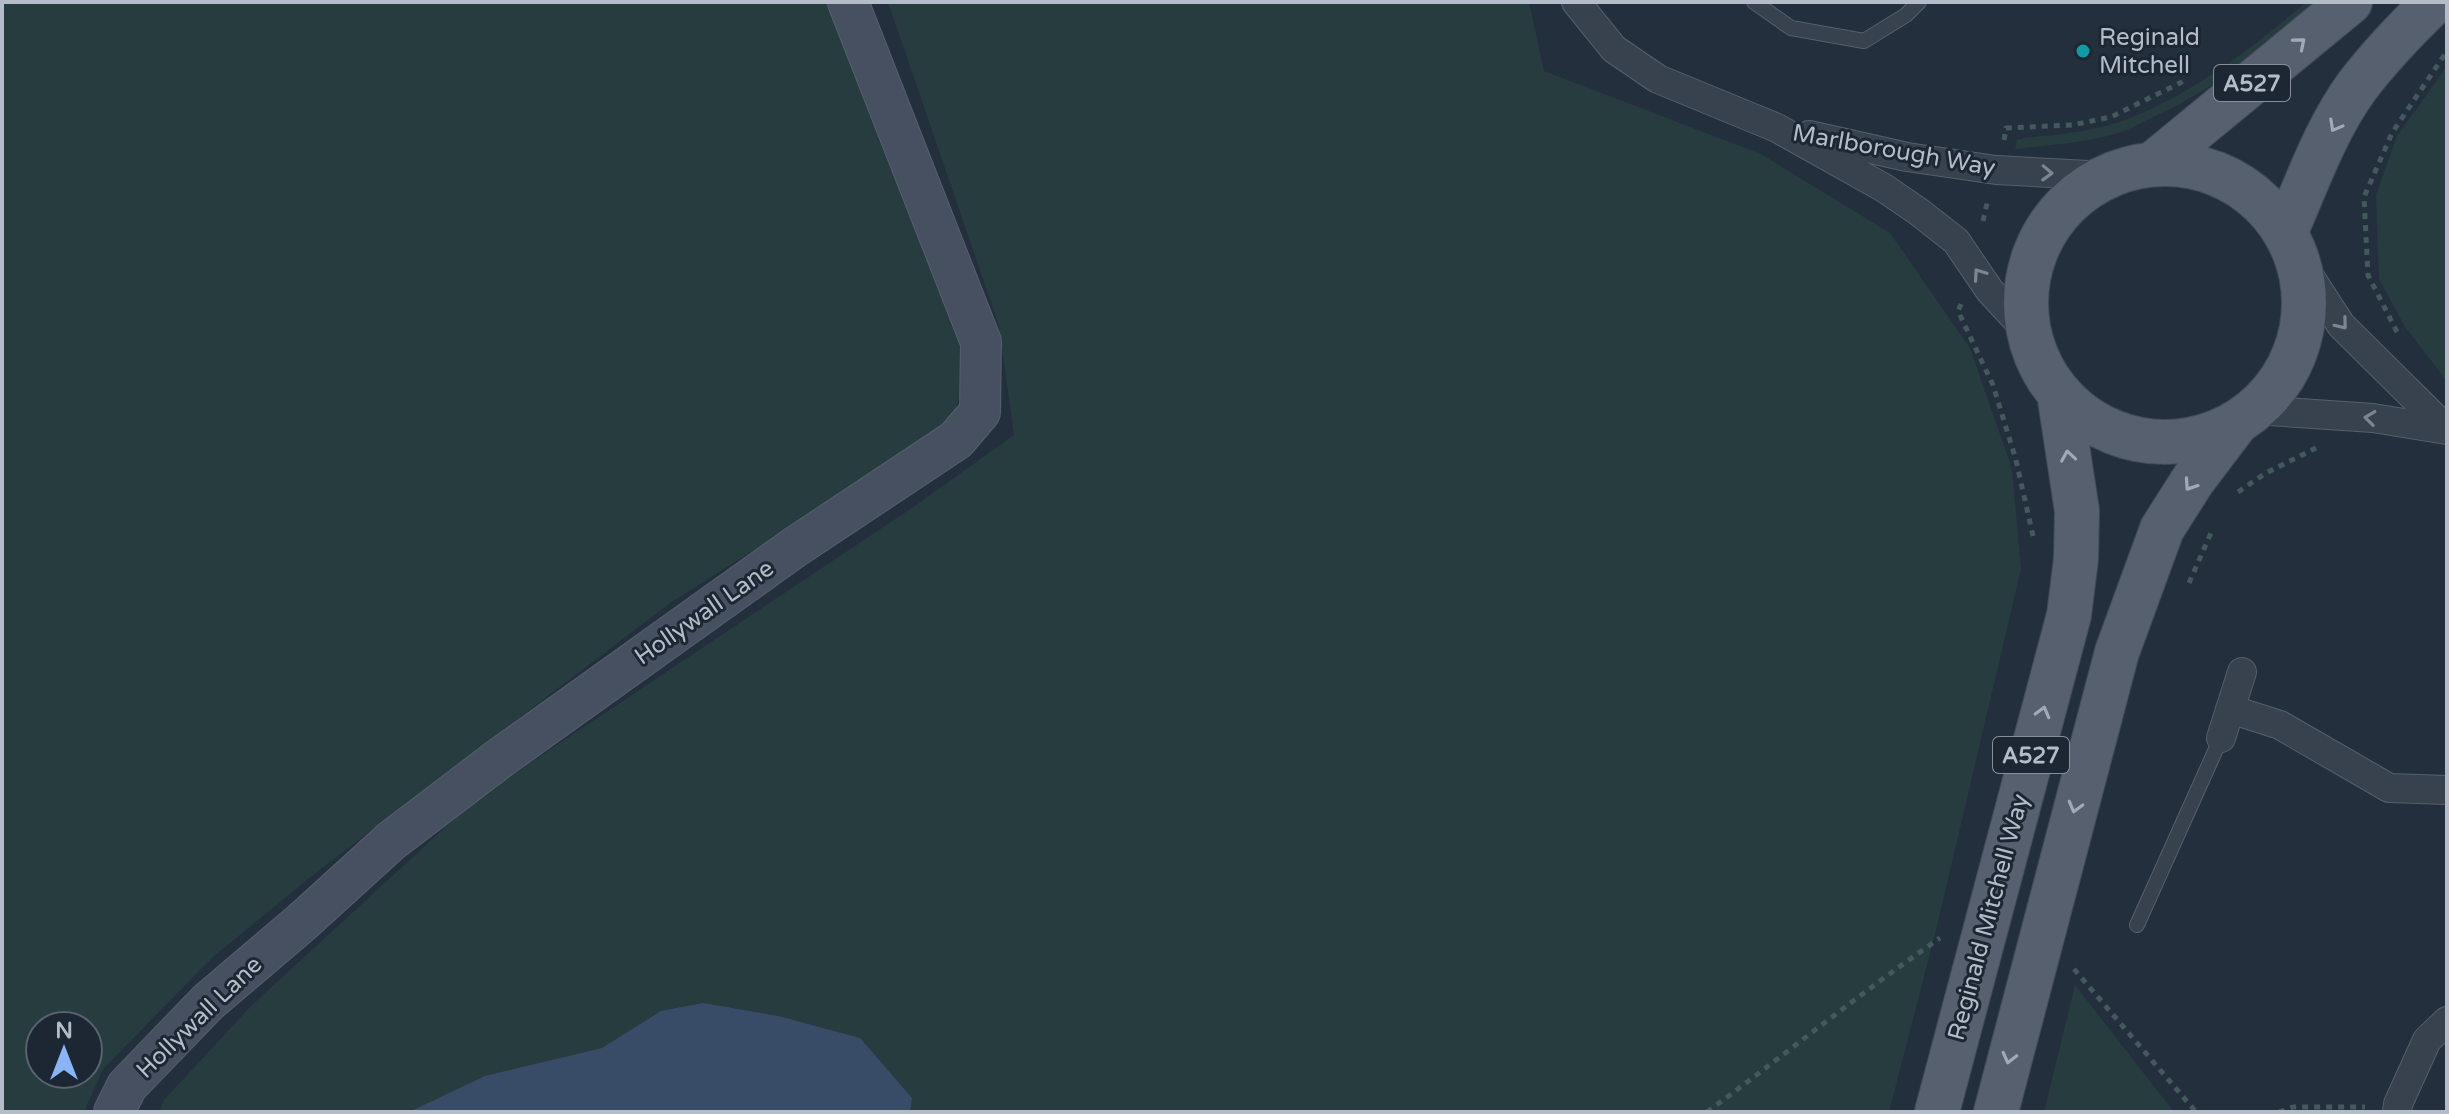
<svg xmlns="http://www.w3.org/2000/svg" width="2449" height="1114" viewBox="0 0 2449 1114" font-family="'Varela Round',sans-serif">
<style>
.green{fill:#263c3f;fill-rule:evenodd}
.water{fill:#394c67}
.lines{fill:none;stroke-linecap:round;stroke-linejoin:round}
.lane-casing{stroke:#565f6c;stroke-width:16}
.street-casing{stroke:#565f6c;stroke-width:30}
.secondary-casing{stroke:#565f6c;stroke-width:42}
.primary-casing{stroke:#414a57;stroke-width:46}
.path{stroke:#44595c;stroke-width:5;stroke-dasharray:6 6;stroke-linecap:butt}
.lane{stroke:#38414e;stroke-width:14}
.street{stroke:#38414e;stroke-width:28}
.secondary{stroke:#465061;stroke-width:40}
.primary{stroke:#56606e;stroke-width:44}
.oneway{stroke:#a1aab7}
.oneway2{stroke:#7c8592}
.culture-dot{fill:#0f9aa8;stroke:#1d2633;stroke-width:3}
.labels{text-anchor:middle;stroke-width:6;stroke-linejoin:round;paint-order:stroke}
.shield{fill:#1d2633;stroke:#878f9c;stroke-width:2}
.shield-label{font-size:22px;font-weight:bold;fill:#b4bcc9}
.poi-label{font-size:24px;fill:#b4bcc9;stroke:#1d2633;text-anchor:start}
.street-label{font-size:24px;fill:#b4bcc9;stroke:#1d2633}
</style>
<rect width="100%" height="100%" fill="#242f3e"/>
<path class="green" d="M 2,2 L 835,2 L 960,324 L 968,370 L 950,426 L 670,603 L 313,875 L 213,957 L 103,1069 L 84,1112 L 2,1112 ZM 40,1026 L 88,1026 L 88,1074 L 40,1074 Z
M 888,2 L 1529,2 L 1544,71 L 1761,154 L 1890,233 L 1970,348 L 2012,469 L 2021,569 L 1937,926 L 1889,1112 L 159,1112 L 164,1100 L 252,1005 L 476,799 L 912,508 L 1014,435 L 999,326 Z
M 2306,2 L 2323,2 C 2269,46 2215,89 2151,118 C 2141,123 2129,130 2118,133 C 2085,143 2049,145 2015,149 L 2017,140 L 2024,138 C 2053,135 2081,133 2109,125 C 2174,107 2255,47 2306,2 Z
M 2447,66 L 2447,381 L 2405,327 L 2379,279 L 2376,195 L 2397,136 Z
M 2075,985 L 2174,1112 L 2044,1112 Z"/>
<path class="water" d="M 703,1003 L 778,1016 L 860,1038 L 912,1098 L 910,1112 L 409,1112 L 485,1076 L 602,1048 L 661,1011 Z"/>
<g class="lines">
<defs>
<path id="lane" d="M 1754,2 L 1791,28 L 1864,41 L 1906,15 L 1919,2
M 2137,925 L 2221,738"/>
<path id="street" d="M 1576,2 L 1614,49 L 1658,79 L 1777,128 L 1884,188 L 1919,212 L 1956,241 L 1990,291 L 2029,333
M 1809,135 L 1907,157 L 1996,170 L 2107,176
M 2299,260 L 2341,325 L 2447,430
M 2255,410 L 2373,418 L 2447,430
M 2230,709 L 2280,725 L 2389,788 L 2447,790
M 2221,738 L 2242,672
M 2397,1112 L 2398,1104 L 2427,1040 L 2447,1021"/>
<path id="secondary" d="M 114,1112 L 127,1086 L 208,1002 L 302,922 L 391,841 L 500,758 L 795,547 L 956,440 L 980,412 L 981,342 L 848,2"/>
<path id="primary" d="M2026 303a139 139 0 1 1 278 0a139 139 0 1 1-278 0Z
M 2153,164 L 2350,2
M 2286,231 C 2307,183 2326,128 2358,85 C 2381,55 2407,28 2434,2
M 1937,1112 L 2069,615 L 2076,559 L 2077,511 L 2059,393
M 1996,1112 L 2117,652 L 2162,529 L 2193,480 L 2237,422"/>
</defs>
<use href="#lane" class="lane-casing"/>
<use href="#street" class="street-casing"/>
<use href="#secondary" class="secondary-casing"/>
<use href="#primary" class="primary-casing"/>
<path class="path" d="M 2004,140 L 2006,128 L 2072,125 L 2111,117 L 2186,80
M 1983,221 L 1988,199
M 1961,304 L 1958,311 L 1993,385 L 2016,460 L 2033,536
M 2397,332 L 2368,275 L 2364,197 L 2392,133 L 2447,51
M 2238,492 L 2266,473 L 2316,448
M 2189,583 L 2211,533
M 2074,969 L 2196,1112
M 1707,1112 C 1786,1054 1860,993 1940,938
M 2279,1112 L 2293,1107 L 2365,1107"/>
<use href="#lane" class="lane"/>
<use href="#street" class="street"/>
<use href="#secondary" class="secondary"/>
<use href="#primary" class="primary"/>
</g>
<defs><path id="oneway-chevron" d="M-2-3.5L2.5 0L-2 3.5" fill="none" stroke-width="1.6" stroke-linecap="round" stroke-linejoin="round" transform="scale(2)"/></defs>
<g class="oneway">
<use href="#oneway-chevron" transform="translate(2300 43) rotate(-40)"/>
<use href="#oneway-chevron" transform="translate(2335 126) rotate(119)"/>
<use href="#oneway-chevron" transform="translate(2068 456) rotate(-99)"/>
<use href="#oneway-chevron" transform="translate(2190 485) rotate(124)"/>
<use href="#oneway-chevron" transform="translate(2043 712) rotate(-75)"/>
<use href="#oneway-chevron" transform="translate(2075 807) rotate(105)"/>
<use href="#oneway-chevron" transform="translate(2009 1058) rotate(104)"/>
</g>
<g class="oneway2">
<use href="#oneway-chevron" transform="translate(2047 173) rotate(2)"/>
<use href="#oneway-chevron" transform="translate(1979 274) rotate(-125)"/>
<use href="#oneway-chevron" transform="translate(2342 324) rotate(51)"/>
<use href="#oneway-chevron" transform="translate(2370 418) rotate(-173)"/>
</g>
<circle class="culture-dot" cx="2083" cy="51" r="8"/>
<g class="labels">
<g class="shield">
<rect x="2214" y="65" width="76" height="36" rx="6"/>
<rect x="1993" y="737" width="76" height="36" rx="6"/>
</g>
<g class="shield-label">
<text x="2252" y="91">A527</text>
<text x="2031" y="763">A527</text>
</g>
<g class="poi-label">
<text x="2099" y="45">Reginald<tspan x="2099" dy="28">Mitchell</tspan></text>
</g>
<g class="street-label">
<text transform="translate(1894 150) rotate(10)" y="8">Marlborough Way</text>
<text transform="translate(704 612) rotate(-35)" y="8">Hollywall Lane</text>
<text transform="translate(1988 917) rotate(-75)" y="8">Reginald Mitchell Way</text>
<text transform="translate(199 1017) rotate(-44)" y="8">Hollywall Lane</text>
</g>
</g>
<rect width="2449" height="1114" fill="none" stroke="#b4bcc9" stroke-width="8"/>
<g transform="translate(64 1050)"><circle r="38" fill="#1d2633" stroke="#59626f" stroke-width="2"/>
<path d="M0-6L14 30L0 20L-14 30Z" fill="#8ab4f8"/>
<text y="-12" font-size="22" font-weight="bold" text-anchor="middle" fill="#b4bcc9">N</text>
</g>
</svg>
